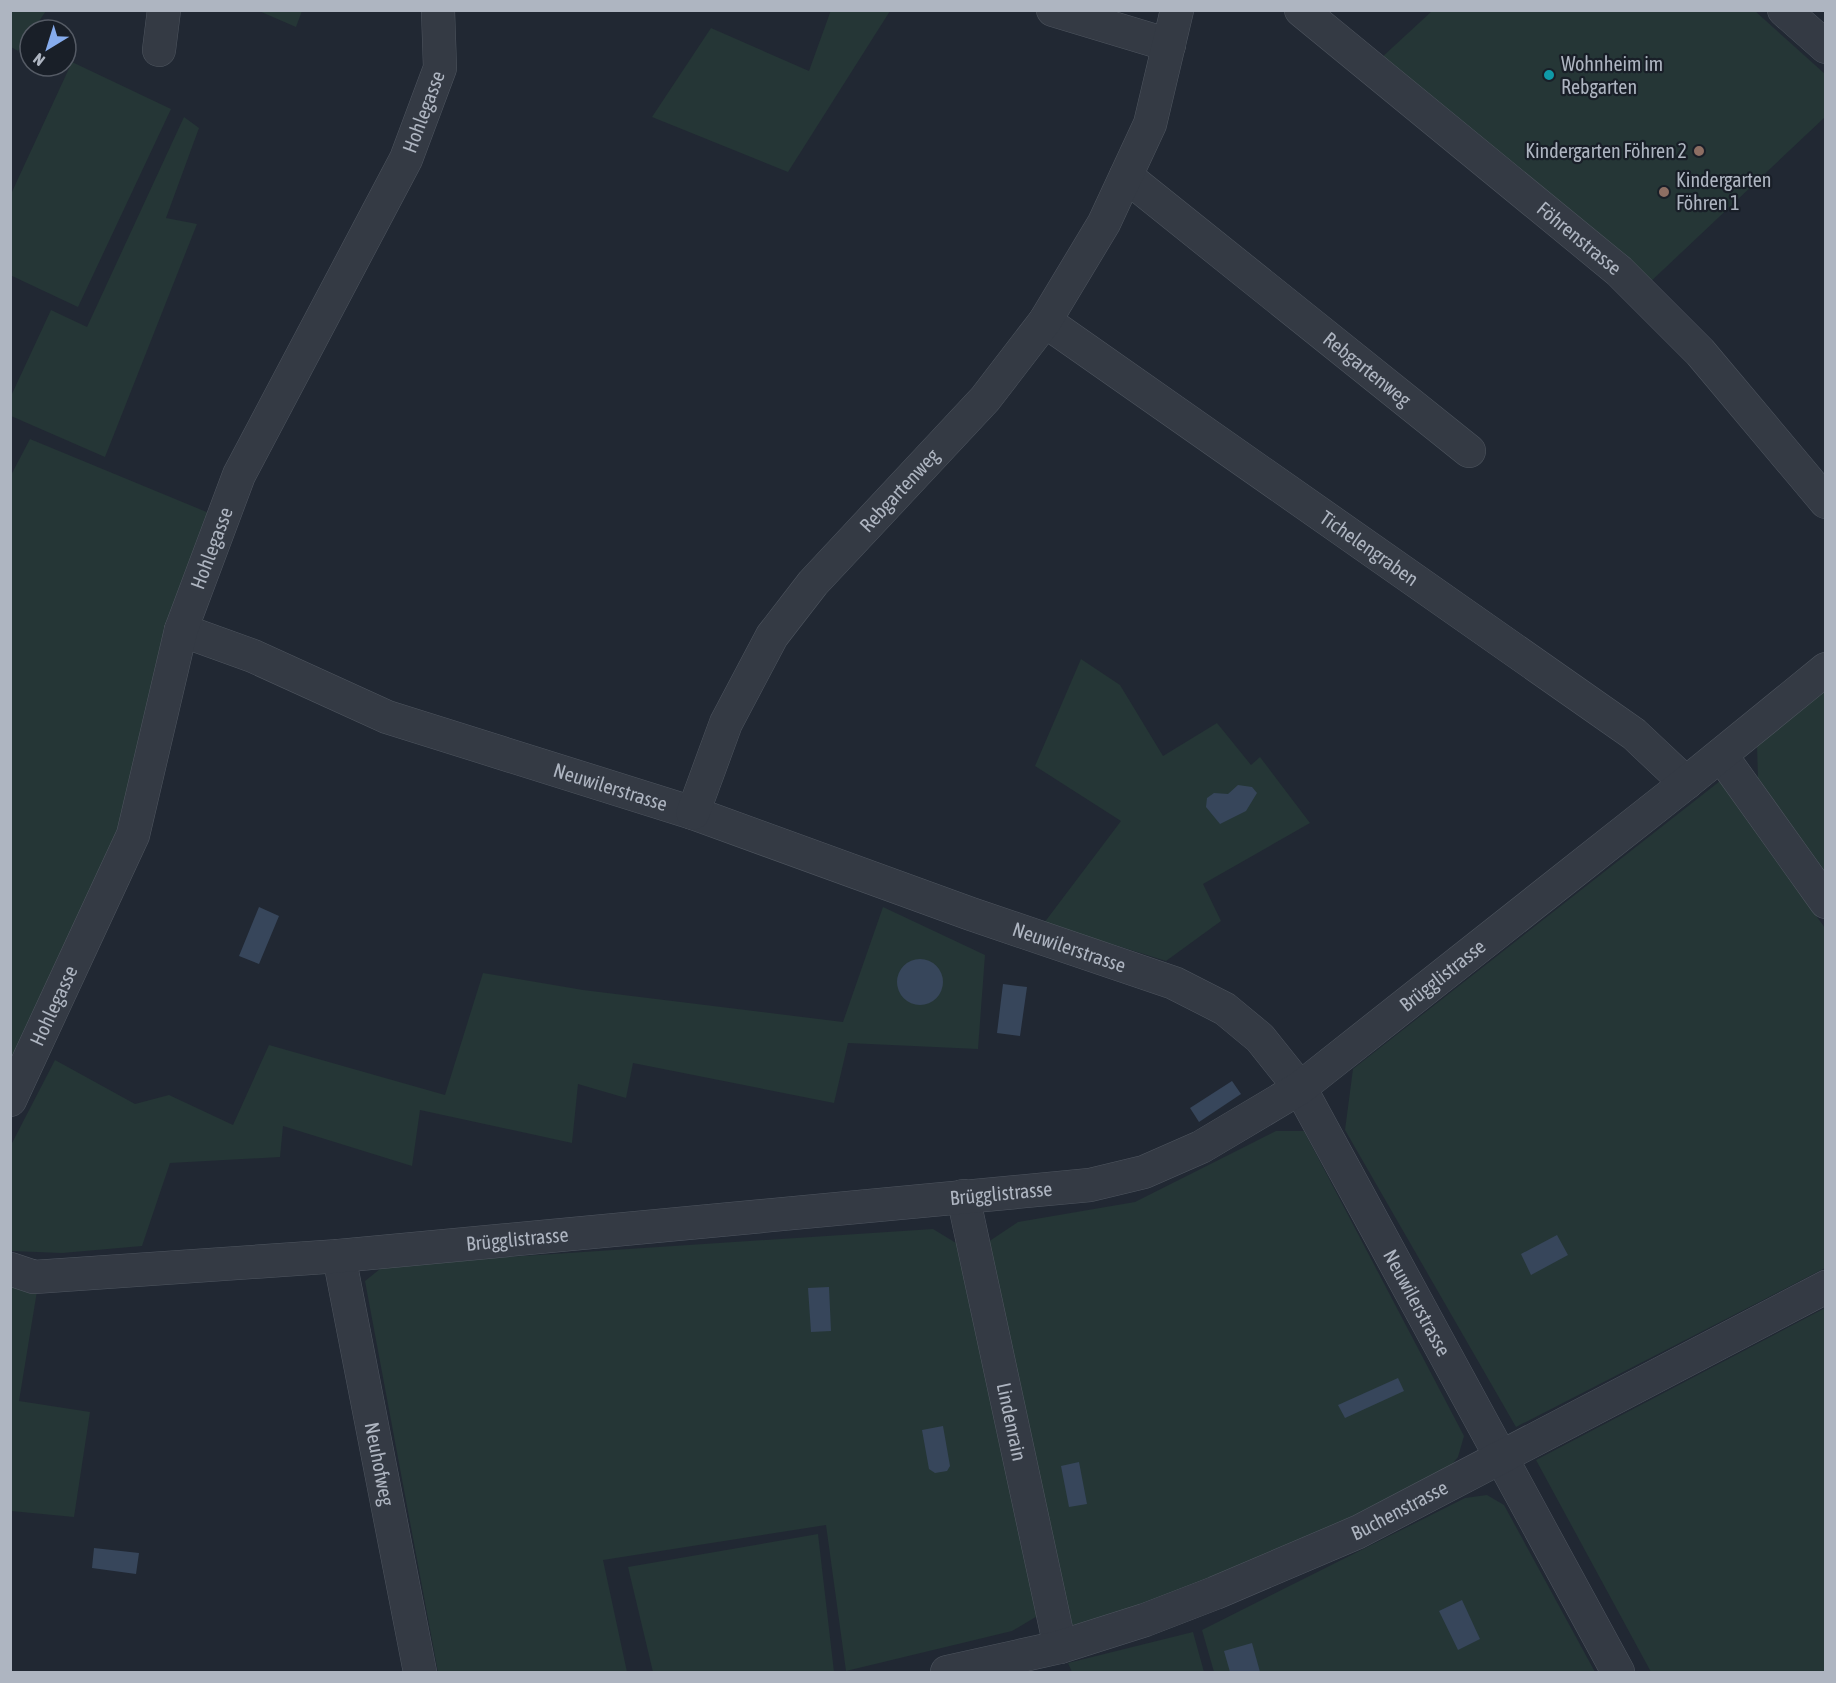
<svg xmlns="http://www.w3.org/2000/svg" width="1836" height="1683" viewBox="0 0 1836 1683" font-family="'Asap Condensed',sans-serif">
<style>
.green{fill:#253636}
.water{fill:#37465b}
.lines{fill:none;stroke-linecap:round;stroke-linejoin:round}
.minor-casing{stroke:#4e555f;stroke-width:34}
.minor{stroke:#343a44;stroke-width:33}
.culture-dot{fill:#0f9aa8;stroke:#191f28;stroke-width:2}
.education-dot{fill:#8d6e63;stroke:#191f28;stroke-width:2}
.labels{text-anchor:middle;stroke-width:4.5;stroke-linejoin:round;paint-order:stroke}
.poi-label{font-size:20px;fill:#aeb5c1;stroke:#191f28;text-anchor:start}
.street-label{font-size:20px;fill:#aeb5c1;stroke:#191f28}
</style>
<rect width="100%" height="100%" fill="#212833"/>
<path class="green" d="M 831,10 L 890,11 L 788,172 L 652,117 L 711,28 L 809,71 Z
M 10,11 L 46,11 L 33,30 L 30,30 L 30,34 L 18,51 L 11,47 Z
M 259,11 L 302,11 L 296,27 Z
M 1432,11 L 1755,11 L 1825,74 L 1825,117 L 1647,285 L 1380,59 Z
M 72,62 L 171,109 L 78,307 L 10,275 L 11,194 Z
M 184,117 L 199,128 L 166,218 L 197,224 L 105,457 L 11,416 L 11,396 L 51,310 L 87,327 Z
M 30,439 L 209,513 L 121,830 L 11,1065 L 10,477 Z
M 1081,659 L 1120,685 L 1163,756 L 1217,723 L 1251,765 L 1260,757 L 1310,823 L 1203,884 L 1221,921 L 1166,961 L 1044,923 L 1121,821 L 1035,766 Z
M 1825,691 L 1825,875 L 1758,780 L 1757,744 Z
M 1720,781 L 1825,928 L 1825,1268 L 1516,1427 L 1345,1130 L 1353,1069 Z
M 883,907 L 985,955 L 978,1049 L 848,1043 L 834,1103 L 633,1063 L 626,1098 L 578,1084 L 572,1143 L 420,1110 L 412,1166 L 283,1126 L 280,1157 L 170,1163 L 142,1246 L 62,1253 L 11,1251 L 11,1145 L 55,1060 L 135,1104 L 169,1095 L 233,1125 L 269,1045 L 445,1095 L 483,973 L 583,990 L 843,1022 Z
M 1276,1131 L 1304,1131 L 1464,1436 L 1458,1457 L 1446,1472 L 1255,1566 L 1069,1634 L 988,1242 L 1018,1222 L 1135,1202 Z
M 933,1229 L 961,1246 L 1039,1615 L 1012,1631 L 846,1671 L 826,1525 L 603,1560 L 627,1672 L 438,1672 L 365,1281 L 385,1265 Z
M 10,1278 L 38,1285 L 19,1401 L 90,1412 L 74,1517 L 11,1511 Z
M 1825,1308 L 1825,1672 L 1651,1672 L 1536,1460 Z
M 1487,1495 L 1504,1505 L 1595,1672 L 1214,1672 L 1202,1630 L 1465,1498 Z
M 818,1534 L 834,1672 L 653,1672 L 628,1567 Z
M 1193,1632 L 1204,1672 L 1072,1672 L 1068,1663 Z"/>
<path class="water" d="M 1238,785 L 1252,787 L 1257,793 L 1246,811 L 1220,824 L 1206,807 L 1207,798 L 1214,793 L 1228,794 Z
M 259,907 L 279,916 L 259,964 L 239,956 Z
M897 982a23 23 0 1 1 46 0a23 23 0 1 1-46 0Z
M 1003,984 L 1027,987 L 1020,1036 L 997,1033 Z
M 1232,1081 L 1241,1094 L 1199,1122 L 1190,1108 Z
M 1557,1235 L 1568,1255 L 1531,1275 L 1521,1254 Z
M 829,1287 L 831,1331 L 811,1332 L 808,1288 Z
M 1398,1378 L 1404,1391 L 1345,1418 L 1338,1405 Z
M 943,1426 L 950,1466 L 947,1471 L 935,1473 L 929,1469 L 922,1430 Z
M 1079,1462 L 1087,1504 L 1069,1507 L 1061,1466 Z
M 94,1548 L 139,1553 L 136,1574 L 92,1568 Z
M 1462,1600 L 1480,1639 L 1458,1650 L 1439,1611 Z
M 1252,1643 L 1260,1672 L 1230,1672 L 1224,1651 Z"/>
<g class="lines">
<defs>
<g id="minor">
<path d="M 1053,10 L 1169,45"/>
<path id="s1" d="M 1301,10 L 1619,271 L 1700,352 L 1826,502"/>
<path d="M 1784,10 L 1826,47"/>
<path d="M 159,50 L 164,10"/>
<path id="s2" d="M 1126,176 L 1469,451"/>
<path id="s3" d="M 1045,321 L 1634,734 L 1686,783"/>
<path id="s4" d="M 181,630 L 253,656 L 387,717 L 693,813 L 971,914 L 1174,983 L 1225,1009 L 1260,1038 L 1300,1088 L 1618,1672"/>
<path d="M 1721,755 L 1826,902"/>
<path id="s5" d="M 693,813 L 726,723 L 772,636 L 813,583 L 985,399 L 1045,321 L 1104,223 L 1150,124 L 1177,10"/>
<path id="s6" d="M 10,1100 L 133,835 L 181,630 L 239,475 L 406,159 L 440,68 L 438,10"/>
<path id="s7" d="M 963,1196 L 1060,1647"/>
<path id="s8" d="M 339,1256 L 420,1672"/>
<path id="s9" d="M 10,1269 L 34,1277 L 339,1256 L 1090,1185 L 1144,1172 L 1201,1147 L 1300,1088 L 1686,783 L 1826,669"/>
<path id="s10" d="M 947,1672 L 1060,1647 L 1145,1620 L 1215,1593 L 1358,1532 L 1826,1287"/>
</g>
</defs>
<use href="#minor" class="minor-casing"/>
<use href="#minor" class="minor"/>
</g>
<circle class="culture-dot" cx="1549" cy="75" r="6"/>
<g class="education-dot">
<circle cx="1699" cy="151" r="6"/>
<circle cx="1664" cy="192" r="6"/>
</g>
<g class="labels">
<g class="poi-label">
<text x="1561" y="71">Wohnheim im<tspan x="1561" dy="23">Rebgarten</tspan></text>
<text x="1687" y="158" text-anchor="end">Kindergarten Föhren 2</text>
<text x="1676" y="187">Kindergarten<tspan x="1676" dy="23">Föhren 1</tspan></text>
</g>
<g class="street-label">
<text dy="7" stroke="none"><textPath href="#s6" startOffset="1076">Hohlegasse</textPath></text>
<text dy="7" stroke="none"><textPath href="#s1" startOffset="360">Föhrenstrasse</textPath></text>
<text dy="7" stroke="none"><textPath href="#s2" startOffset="309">Rebgartenweg</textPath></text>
<text dy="7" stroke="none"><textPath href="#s5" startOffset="388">Rebgartenweg</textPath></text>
<text dy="7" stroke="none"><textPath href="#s6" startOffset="590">Hohlegasse</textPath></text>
<text dy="7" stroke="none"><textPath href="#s3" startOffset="396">Tichelengraben</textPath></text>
<text dy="7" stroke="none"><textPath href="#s4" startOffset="458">Neuwilerstrasse</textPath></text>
<text dy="7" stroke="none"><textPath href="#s4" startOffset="944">Neuwilerstrasse</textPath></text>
<text dy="7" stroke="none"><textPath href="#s9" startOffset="1500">Brügglistrasse</textPath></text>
<text dy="7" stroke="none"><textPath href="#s6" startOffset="104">Hohlegasse</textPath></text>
<text dy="7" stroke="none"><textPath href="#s9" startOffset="996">Brügglistrasse</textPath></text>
<text dy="7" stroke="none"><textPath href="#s9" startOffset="510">Brügglistrasse</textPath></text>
<text dy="7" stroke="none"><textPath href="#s4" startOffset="1466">Neuwilerstrasse</textPath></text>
<text dy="7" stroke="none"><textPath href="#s7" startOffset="231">Lindenrain</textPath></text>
<text dy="7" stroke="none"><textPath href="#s8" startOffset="212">Neuhofweg</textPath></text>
<text dy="7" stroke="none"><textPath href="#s10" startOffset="482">Buchenstrasse</textPath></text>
</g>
</g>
<rect width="1836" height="1683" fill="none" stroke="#aeb5c1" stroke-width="24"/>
<g transform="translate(48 48) rotate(218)"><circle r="28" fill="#191f28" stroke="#555b65" stroke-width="1.5"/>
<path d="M0-4.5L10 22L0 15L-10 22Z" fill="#86aced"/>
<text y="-9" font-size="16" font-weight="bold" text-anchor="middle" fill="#aeb5c1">N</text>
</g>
</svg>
